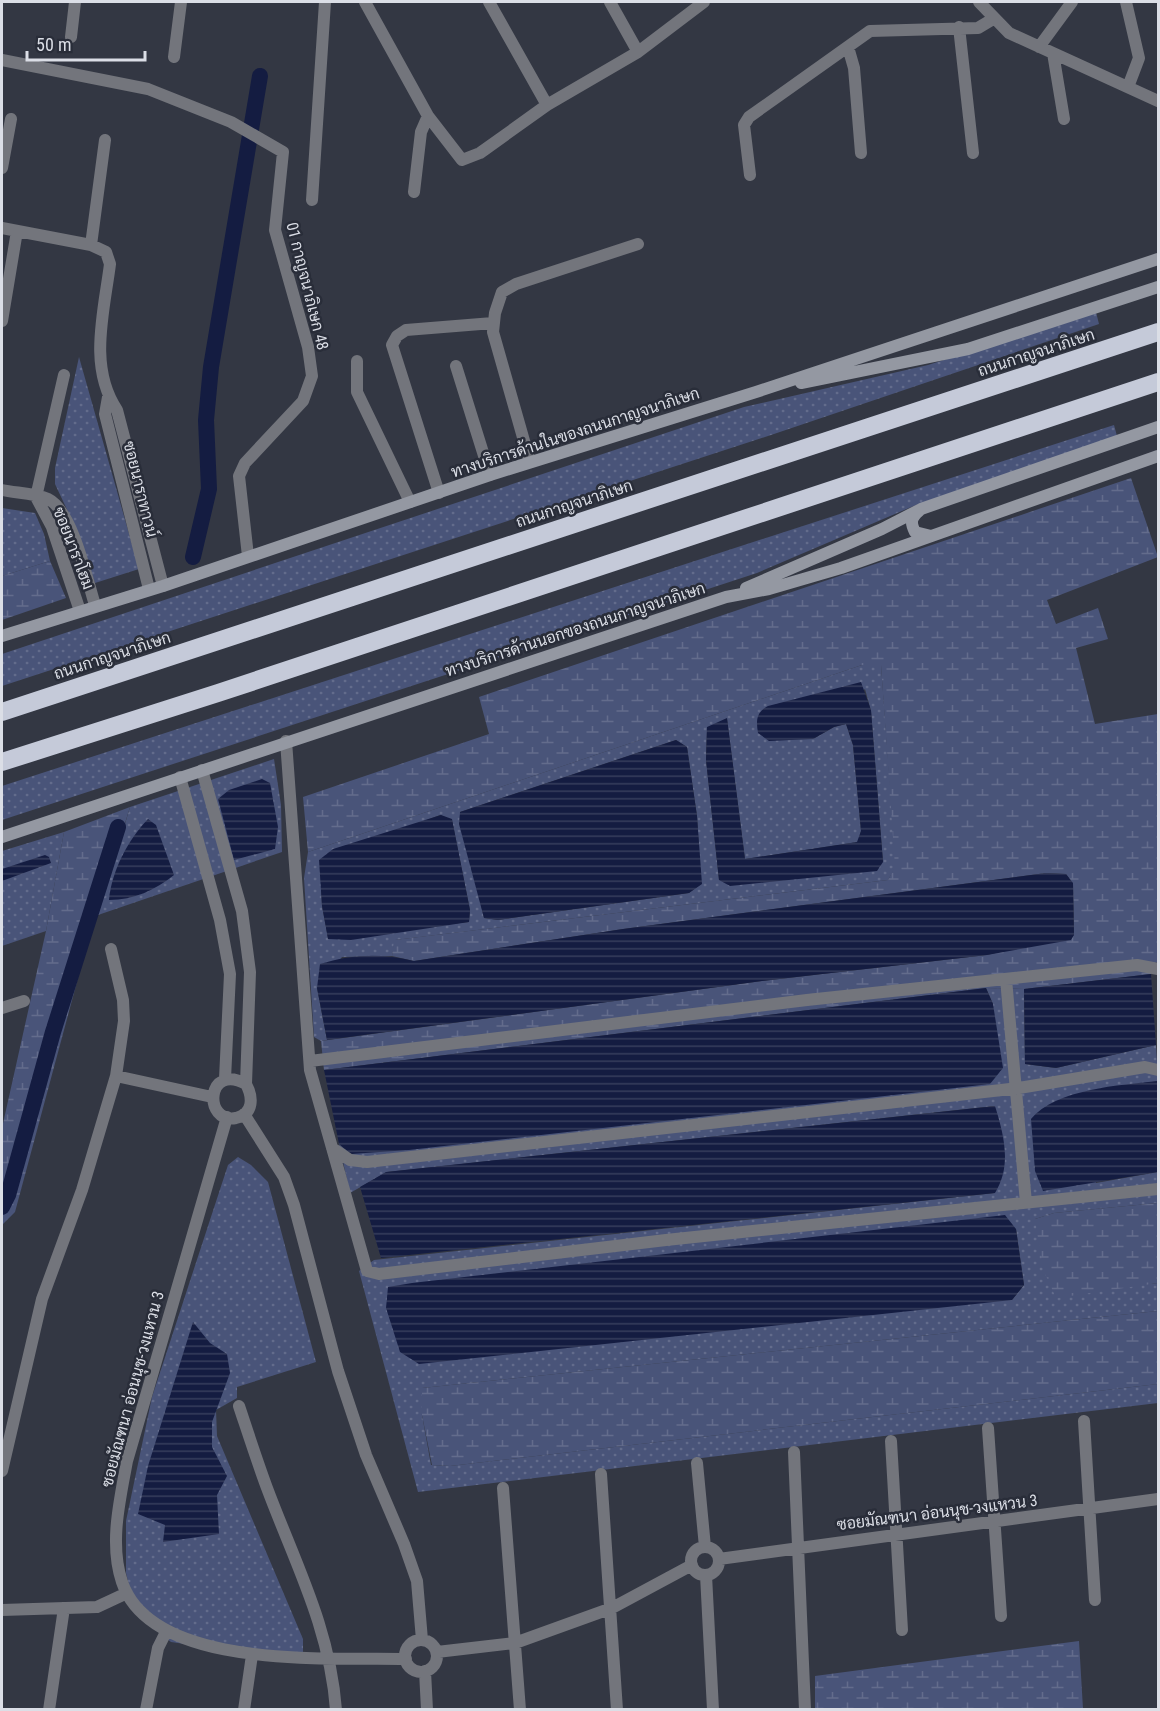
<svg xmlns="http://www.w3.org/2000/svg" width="1160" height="1711" viewBox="0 0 1160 1711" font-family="'Roboto Condensed',Sarabun,sans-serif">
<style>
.grass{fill:url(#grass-dots);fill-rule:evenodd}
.wetland{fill:url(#wetland-marsh)}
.water{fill:url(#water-rules)}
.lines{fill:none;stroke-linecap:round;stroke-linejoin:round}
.canal{stroke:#141c41;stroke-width:16}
.street{stroke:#73757c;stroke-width:12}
.secondary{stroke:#9498a2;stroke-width:12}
.highway{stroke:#c5cad9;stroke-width:18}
.labels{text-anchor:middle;stroke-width:5;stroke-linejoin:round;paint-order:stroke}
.street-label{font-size:16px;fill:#dbdee6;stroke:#292d39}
</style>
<defs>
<pattern id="grass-dots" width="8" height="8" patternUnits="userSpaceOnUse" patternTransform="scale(1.5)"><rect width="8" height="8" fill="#495479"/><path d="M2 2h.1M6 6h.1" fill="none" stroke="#636c8c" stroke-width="1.8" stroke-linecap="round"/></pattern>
<pattern id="wetland-marsh" width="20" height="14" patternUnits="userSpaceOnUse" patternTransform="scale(1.5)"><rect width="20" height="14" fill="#495479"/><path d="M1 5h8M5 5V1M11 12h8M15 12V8" fill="none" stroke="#636c8c"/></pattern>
<pattern id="water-rules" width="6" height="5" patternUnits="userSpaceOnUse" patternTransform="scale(1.5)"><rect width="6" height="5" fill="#141c41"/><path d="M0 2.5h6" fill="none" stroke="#363d5c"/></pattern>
</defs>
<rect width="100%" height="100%" fill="#333743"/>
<path class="grass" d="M 1096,312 L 1099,324 L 771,435 L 2,686 L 2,654 L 744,407 L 928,365 Z
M 79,357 L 139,569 L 95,583 L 78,533 L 55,484 L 55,468 Z
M 1114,425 L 1117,436 L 916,505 L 757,573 L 2,820 L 2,786 Z
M 2,508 L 35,513 L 44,534 L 50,561 L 2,576 Z
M 862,665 L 881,665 L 896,866 L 888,880 L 395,940 L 392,956 L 342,957 L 317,988 L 327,1040 L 321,1041 L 314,1037 L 304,878 L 308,852 ZM 865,689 L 871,711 L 883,862 L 719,880 L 706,760 L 707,728 L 727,719 L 745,859 L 858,842 L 861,831 L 853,745 L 846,724 L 834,727 L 813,739 ZM 676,740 L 687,747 L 697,816 L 701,884 L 689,893 L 498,920 L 484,918 L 460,812 ZM 440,815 L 452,820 L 470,910 L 469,922 L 328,938 L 322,906 L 320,860 Z
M 274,759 L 281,805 L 282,852 L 98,915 L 130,807 Z
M 64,832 L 46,931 L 2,946 L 2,851 Z
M 986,988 L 1024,989 L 1025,1064 L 1056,1068 L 1156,1045 L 1158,1081 L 1079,1094 L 1096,1183 L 1158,1172 L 1158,1203 L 1054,1213 L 1035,1219 L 1151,1284 L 1158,1283 L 1158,1311 L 422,1388 L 422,1415 L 431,1465 L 450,1466 L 1158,1384 L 1158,1403 L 418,1492 L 359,1271 L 374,1260 L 995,1193 L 994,1106 L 387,1172 L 350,1193 L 339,1144 L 351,1154 L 993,1004 ZM 1016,1229 L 1024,1285 L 1012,1300 Z
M 238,1157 L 251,1165 L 268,1182 L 316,1362 L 237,1387 L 237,1398 L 216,1410 L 217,1436 L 303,1639 L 303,1661 L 171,1642 L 136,1614 L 126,1573 L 126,1521 L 152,1397 L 228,1165 Z"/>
<path class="wetland" d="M 1131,478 L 1158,557 L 1047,600 L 1056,624 L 1098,608 L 1108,639 L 1076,648 L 1095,724 L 1158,714 L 1158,962 L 1151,964 L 1151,974 L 1024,989 L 986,988 L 324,1070 L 321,1041 L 762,981 L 987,955 L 1074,935 L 1073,884 L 1066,874 L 1046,873 L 623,929 L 414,961 L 392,956 L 394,940 L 888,880 L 895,866 L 881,665 L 862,665 L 308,852 L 303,797 L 489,734 L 479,697 Z
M 50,561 L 66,598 L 2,620 L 2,576 Z
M 130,807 L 85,952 L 15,1212 L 2,1225 L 2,1128 L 46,931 L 64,832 Z
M 1158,1203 L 1158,1283 L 1056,1298 L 1043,1269 L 1035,1219 L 1054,1213 Z
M 1158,1311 L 1158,1384 L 450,1466 L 432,1465 L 422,1415 L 422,1388 Z
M 1079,1641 L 1083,1709 L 815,1709 L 815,1676 Z"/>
<path class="water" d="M 861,682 L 871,710 L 883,862 L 877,871 L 730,886 L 719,880 L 706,760 L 707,727 L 727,718 L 745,859 L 857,842 L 861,831 L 853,745 L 846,724 L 834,727 L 813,739 L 769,741 L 758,733 C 756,721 756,712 768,706 Z
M 676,740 L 687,747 L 697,816 L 702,884 L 689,893 L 498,920 L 484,918 L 459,824 L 460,812 Z
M 262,779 L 270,783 L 278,827 L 275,849 L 234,860 L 218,799 L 229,790 Z
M 441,815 L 452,819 L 470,910 L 469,922 L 351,940 L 328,939 L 322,906 L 319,860 L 333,849 Z
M 148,819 L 156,825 L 174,875 C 155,890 134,900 109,900 C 112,870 128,840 148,819 Z
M 45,855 L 49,857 L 51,863 L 2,881 L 2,869 Z
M 1046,873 L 1066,874 L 1073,883 L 1074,935 L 1071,940 L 987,955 L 762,981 L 327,1040 L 317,988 L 320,964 C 351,954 383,953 414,961 L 623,929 Z
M 1151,974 L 1156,1045 L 1056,1068 L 1025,1064 L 1024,989 Z
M 986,988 L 993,1004 L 1003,1068 L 990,1084 L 409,1150 L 351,1154 L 339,1144 L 324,1070 Z
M 1158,1081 L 1158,1172 L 1043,1191 L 1035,1171 L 1031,1119 C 1055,1089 1121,1085 1158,1081 Z
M 995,1106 C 1004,1135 1012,1166 995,1193 L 381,1258 L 360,1187 L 386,1172 Z
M 1005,1215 L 1016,1229 L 1024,1285 L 1012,1300 L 419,1364 L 400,1352 L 386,1308 L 388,1287 L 412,1283 Z
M 193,1322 L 210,1343 L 227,1354 L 230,1373 L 212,1422 L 212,1447 L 227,1476 L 217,1495 L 219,1534 L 163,1542 L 165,1525 L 138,1514 L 148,1466 Z"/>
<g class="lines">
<path class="canal" d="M 193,557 L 209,489 L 206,420 L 211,367 L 260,76
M 2,1207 L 8,1195 L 53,1032 L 118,827"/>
<path class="street" d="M 365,2 L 428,116 L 462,160 L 480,153 L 547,105 L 638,52 L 704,2
M 489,2 L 547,105
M 610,2 L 638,52
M 979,2 L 1009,33 L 1158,101
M 1126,2 L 1139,58 L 1128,87
M 959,27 L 973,153
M 71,37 L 75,2
M 848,47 L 854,68 L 861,153
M 1039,47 L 1072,2
M 1053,53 L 1064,119
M 174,57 L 181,2
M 2,60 L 148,89 L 231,122 L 283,152 L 275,230 L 308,347 L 312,376 L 303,401 L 245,463 L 239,476 L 248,556
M 2,168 L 11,119
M 750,175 L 744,125 L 749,117 L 870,31 L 978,28 L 993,19
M 414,192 L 421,132 L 428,116
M 312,200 L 325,2
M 2,228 L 91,245 L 106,252 L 110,264 C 104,312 88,367 117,410 L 163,586
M 91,245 L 105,140
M 2,321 L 17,231
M 357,361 L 357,392 L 410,502
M 456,366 L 490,475
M 108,397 L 105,414 L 149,589
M 530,462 L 493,332 L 495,313 L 502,292 L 516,284 L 638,244
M 2,490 C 15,493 35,493 48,499 C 73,511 87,580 95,605
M 439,493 L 392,345 L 397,336 L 406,330 L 493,323
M 36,497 L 64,375
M 36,497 L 52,527 L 80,611
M 286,741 L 310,1070 L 367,1271 L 379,1274 L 666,1240 L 1158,1189
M 202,770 L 242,911 L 250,972 L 246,1084 C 253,1097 254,1114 236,1118 C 203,1124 206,1062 246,1084
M 180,777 L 220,920 L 230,974 L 225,1079
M 1006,979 L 1026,1203
M 2,1008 L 24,1001
M 310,1061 L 807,1000 L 1137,965 L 1158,969
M 116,1076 L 212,1097
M 244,1114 L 284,1177 L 294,1205 L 338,1371 L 366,1455 L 404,1544 L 417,1581 L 422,1640
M 227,1117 L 127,1461 C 120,1500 109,1543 122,1582 C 152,1671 331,1657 406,1659
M 332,1148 L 350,1160 L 367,1162 L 1019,1088 L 1145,1067 L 1158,1070
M 239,1406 C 248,1433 257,1461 267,1488 C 295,1563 330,1628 336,1710
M 1084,1421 L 1095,1600
M 988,1428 L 1001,1616
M 891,1441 L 902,1630
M 794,1452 L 805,1710
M 697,1463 L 705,1547
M 2,1471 L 42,1299 L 82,1190 L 116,1076 L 124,1021 L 123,1000 L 111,949
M 601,1474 L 617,1710
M 503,1488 L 520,1710
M691 1561a14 14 0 1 1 28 0a14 14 0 1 1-28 0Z
M 719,1559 L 1158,1499
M 706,1575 L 713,1710
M 2,1610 L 97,1607 L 127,1593
M405 1656a16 16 0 1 1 32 0a16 16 0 1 1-32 0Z
M 437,1652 L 515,1643 L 612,1608 L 692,1565
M 425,1671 L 427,1710
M 49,1710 L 64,1608
M 146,1710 L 158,1648 L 166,1632
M 244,1710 L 252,1655"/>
<path class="secondary" d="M 801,383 L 968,349 L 1158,287
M 919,511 C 911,518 910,522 915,532 L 931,536
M 746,588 L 882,529 L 921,509 L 1158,427
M 2,636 L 163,586 L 490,475 L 756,392 L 1158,259
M 2,837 L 726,597 L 769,589 L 841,568 L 1158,456"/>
<path class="highway" d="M 2,712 L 1158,332
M 2,762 L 218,693 L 1158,382"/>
</g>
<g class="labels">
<g class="street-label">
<text transform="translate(308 286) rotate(76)" y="6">01 กาญจนาภิเษก 48</text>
<text transform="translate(1036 352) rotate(-18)" y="6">ถนนกาญจนาภิเษก</text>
<text transform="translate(575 432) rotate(-18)" y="6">ทางบริการด้านในของถนนกาญจนาภิเษก</text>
<text transform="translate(141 489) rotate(76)" y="6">ซอยนาราทาวน์</text>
<text transform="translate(574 503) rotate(-18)" y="6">ถนนกาญจนาภิเษก</text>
<text transform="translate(74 548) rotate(69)" y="6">ซอยนาราโฮม</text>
<text transform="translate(575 629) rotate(-18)" y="6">ทางบริการด้านนอกของถนนกาญจนาภิเษก</text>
<text transform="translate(112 655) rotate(-18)" y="6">ถนนกาญจนาภิเษก</text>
<text transform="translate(132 1389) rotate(-75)" y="6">ซอยมัณฑนา อ่อนนุช-วงแหวน 3</text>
<text transform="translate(937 1512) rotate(-7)" y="6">ซอยมัณฑนา อ่อนนุช-วงแหวน 3</text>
</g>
</g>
<rect width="1160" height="1711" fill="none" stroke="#dbdee6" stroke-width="6"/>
<path d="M27 51v9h118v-9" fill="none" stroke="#dbdee6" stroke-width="3"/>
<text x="36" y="51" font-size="18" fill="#dbdee6" stroke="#292d39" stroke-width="4.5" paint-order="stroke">50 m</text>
</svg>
